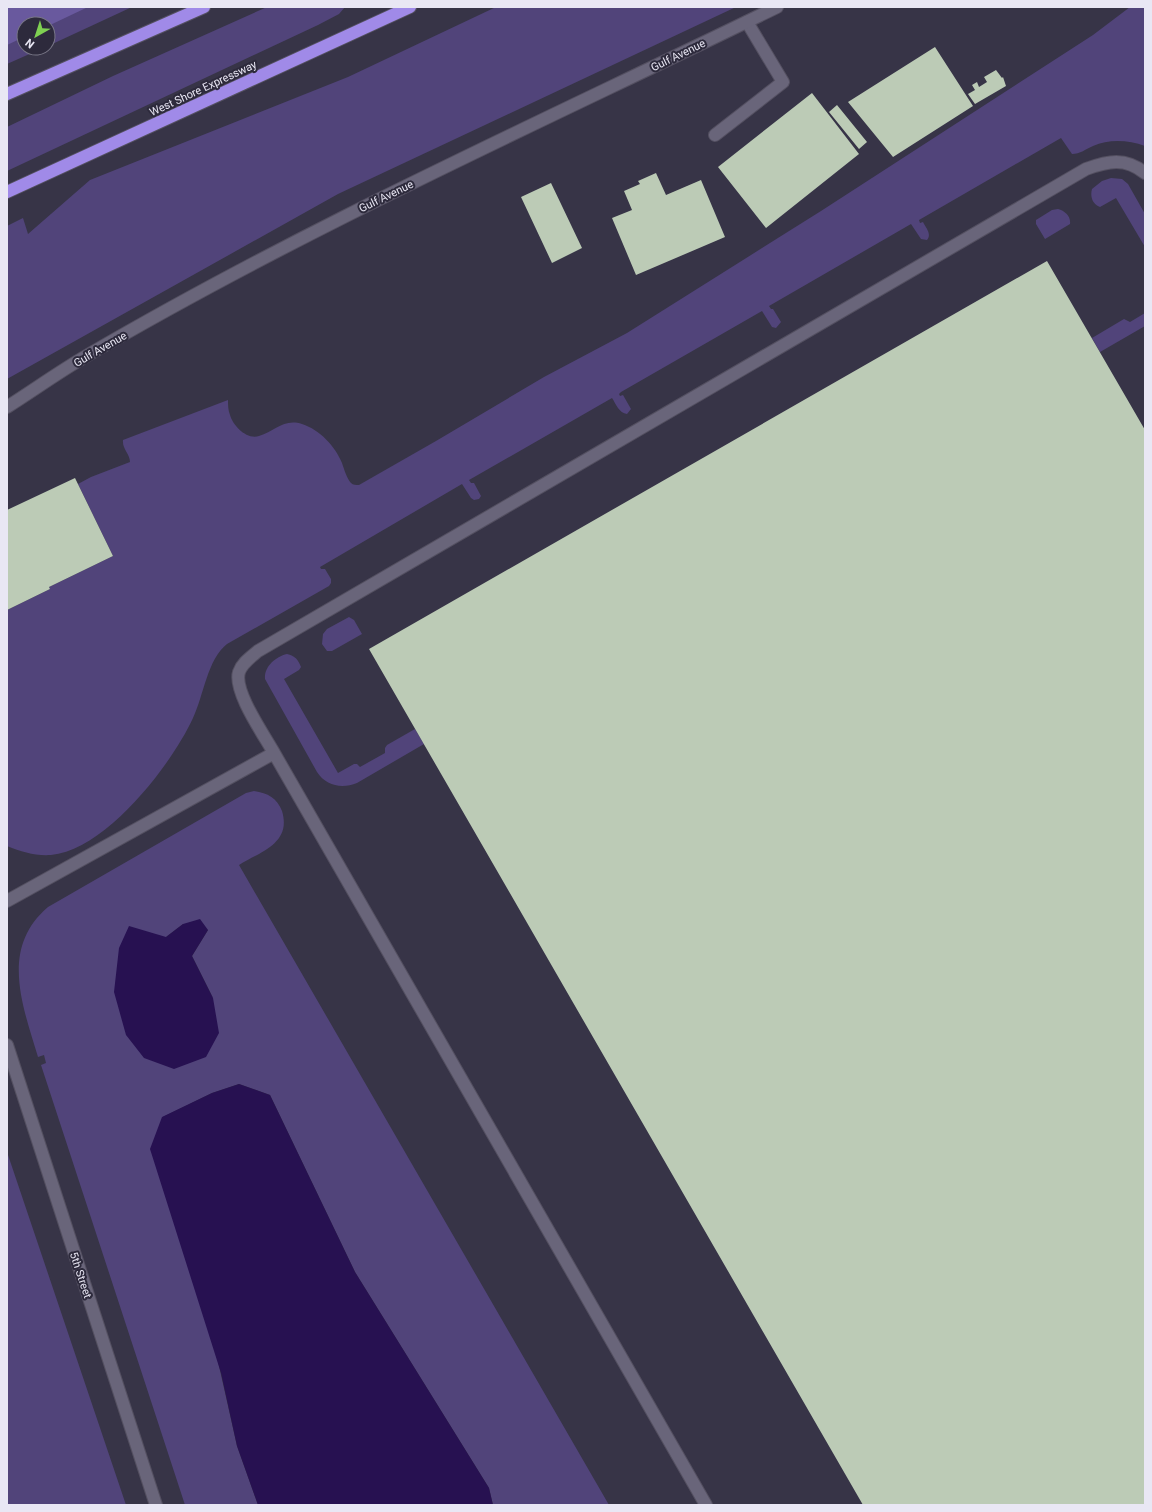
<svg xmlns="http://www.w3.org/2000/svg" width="1152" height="1512" viewBox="0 0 1152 1512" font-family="Roboto,sans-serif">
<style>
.green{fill:#51447a;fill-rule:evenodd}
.forest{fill:#69599e}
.water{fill:#271151}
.building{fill:#bccbb6}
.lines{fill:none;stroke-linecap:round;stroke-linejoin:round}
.service-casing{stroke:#545061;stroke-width:14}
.minor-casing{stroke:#545061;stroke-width:14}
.tertiary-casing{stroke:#545061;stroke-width:14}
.motorway-casing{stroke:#545061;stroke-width:14}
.service{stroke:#69657a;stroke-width:12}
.minor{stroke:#69657a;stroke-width:12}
.tertiary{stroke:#69657a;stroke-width:12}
.motorway{stroke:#a08ae8;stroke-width:12}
.labels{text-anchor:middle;stroke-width:4;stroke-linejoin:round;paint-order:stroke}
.street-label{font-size:11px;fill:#e9e7f4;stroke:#2d2a3c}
</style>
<rect width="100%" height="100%" fill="#373447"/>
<path class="green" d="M 7,7 L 132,7 L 48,46 L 48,24 L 24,24 L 24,48 L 43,48 L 7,64 Z
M 267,7 L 345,7 L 339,14 L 318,25 L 7,171 L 7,127 L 113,76 Z
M 496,7 L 736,7 L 338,194 L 7,379 L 7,226 L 23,218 L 28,234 L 90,180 L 348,77 Z
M 1130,7 L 1145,7 L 1145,146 C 1128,140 1109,139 1093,146 C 1086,149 1080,154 1072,154 L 1061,138 L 919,220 L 920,223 L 923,222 C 926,228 932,234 927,240 L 921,239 L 911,224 L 769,306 L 771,309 L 773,309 L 781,322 L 776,328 L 772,327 L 762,311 L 621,392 L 619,394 L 620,396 L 623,395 L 631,409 L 627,414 C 619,413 616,404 612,398 L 469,480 L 471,483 L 474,483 L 481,496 L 479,499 L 474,500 L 471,498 L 462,484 L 320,567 L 321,569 L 325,569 L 331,579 L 331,583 L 329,586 L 227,644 C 207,660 204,695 193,718 C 172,764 106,850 51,855 C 35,856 22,852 7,846 L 7,610 L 50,589 L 49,587 L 113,556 L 78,484 L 91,477 L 130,462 C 130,454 122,449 123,440 L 228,400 C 228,405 228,410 230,415 C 233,426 247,440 259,436 C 275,431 284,418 302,424 C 320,430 335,446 342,463 C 344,469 347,479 351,483 C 353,485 356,485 359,485 L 436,441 L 544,377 L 627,333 L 821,211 L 1093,35 Z
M 1111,178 L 1122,179 L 1128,184 L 1145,214 L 1145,247 L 1116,198 L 1100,207 C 1092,204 1090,196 1092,189 L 1102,181 Z
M 1058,209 C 1065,211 1071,216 1070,224 L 1045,239 L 1036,224 L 1036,220 L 1052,210 Z
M 1145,313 L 1145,326 L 1100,352 L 1092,338 L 1124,319 L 1130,322 Z
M 349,617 L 354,620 L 362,634 L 332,651 L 327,651 L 322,644 L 323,634 L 327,629 Z
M 287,654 C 295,656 298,659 301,667 L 299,670 L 284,679 L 338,773 L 354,764 L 357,764 L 360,767 L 385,753 L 385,748 L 387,745 L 415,729 L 424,744 L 357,783 C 342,789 326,786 317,772 L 265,679 C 264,667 275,657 287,654 Z
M 254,791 C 268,793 277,798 282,811 C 292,844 259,852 239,865 L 609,1505 L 493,1505 L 489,1488 L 355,1272 L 270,1095 L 239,1084 L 212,1093 L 163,1117 L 237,1446 L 258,1505 L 185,1505 L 41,1065 L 46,1063 L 44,1055 L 38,1057 C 22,1004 0,948 48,907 L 246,793 ZM 183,924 L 208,930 L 192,956 L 213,998 L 166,937 Z
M 7,1152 L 126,1505 L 7,1505 Z"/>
<path class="forest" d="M 7,7 L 88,7 L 48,26 L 48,24 L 24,24 L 24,37 L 7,45 Z"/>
<path class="water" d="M 200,919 L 208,930 L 192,956 L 213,998 L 219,1033 L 206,1057 L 174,1069 L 144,1058 L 126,1035 L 114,992 L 119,948 L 129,926 L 166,937 L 183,924 Z
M 239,1084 L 270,1095 L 355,1272 L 489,1488 L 493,1505 L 258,1505 L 237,1446 L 221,1373 L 150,1149 L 162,1117 L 212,1093 Z"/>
<path class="building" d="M 935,47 L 973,106 L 893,157 L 848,102 Z
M 996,70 L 1002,78 L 1003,77 L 1006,86 L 975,104 L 968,94 L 975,90 L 972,85 L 977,82 L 979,87 L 987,82 L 984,77 Z
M 812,93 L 859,154 L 766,228 L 718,167 Z
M 837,105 L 867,142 L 859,149 L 829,112 Z
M 656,173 L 666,195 L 701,180 L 725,237 L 636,275 L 612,218 L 632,210 L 624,191 L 640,184 L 638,181 Z
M 551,183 L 582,248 L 552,263 L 521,197 Z
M 1047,261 L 1145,430 L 1145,1505 L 863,1505 L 369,649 Z
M 75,478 L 113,556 L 49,587 L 50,589 L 7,610 L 7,510 Z"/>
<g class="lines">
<defs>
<path id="service" d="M 715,135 L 783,82 L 747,22
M 274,753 C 264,735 233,691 239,672 C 242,663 251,657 258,651 L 1086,169 C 1108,161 1125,157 1145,173
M 7,901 L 274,753 L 706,1505"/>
<path id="minor" d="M 7,1045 L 156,1505"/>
<path id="tertiary" d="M 7,407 C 34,390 60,371 88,355 C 310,225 546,120 777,7"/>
<path id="motorway" d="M 7,94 L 204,7
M 7,192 L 410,7"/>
</defs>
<use href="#service" class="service-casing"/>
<use href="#minor" class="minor-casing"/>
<use href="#tertiary" class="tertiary-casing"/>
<use href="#motorway" class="motorway-casing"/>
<use href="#service" class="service"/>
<use href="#minor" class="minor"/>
<use href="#tertiary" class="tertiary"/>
<use href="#motorway" class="motorway"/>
</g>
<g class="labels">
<g class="street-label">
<text transform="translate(678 55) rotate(-26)" y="4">Gulf Avenue</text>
<text transform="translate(203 88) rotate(-25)" y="4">West Shore Expressway</text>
<text transform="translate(386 196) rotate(-26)" y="4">Gulf Avenue</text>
<text transform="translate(100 349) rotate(-30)" y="4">Gulf Avenue</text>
<text transform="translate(81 1275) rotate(72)" y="4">5th Street</text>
</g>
</g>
<rect width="1152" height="1512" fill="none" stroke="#e9e7f4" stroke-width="16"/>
<g transform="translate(36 36) rotate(219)"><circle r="19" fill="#2d2a3c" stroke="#787686"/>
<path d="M0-3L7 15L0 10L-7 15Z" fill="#7fd052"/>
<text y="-6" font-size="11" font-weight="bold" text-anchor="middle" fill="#e9e7f4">N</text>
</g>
</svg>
